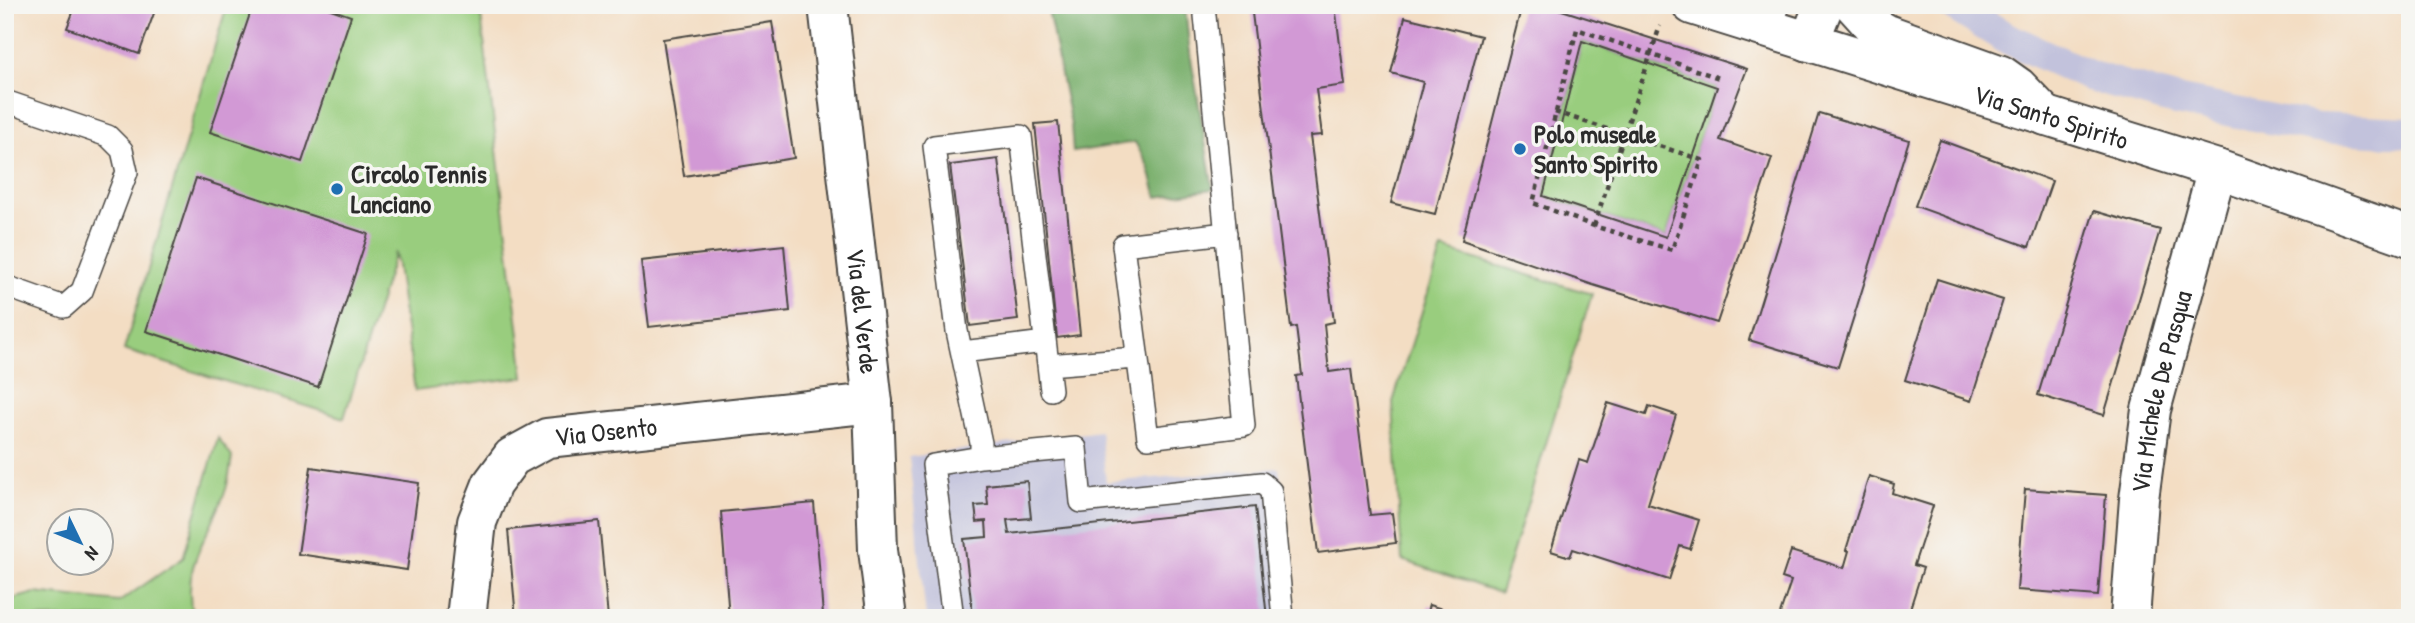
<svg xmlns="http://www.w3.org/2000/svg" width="2415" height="623" viewBox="0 0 2415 623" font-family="'Patrick Hand',sans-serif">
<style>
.industrial{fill:#c2c2dc}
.green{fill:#99cd7e;stroke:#627c54;stroke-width:2}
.forest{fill:#7ab06d;stroke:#526e4c;stroke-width:2}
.building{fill:#d299d5;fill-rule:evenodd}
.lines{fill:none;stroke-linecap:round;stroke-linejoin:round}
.service-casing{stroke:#494642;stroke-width:24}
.minor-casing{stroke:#494642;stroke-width:42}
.tertiary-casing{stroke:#494642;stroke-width:42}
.path{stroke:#494642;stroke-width:4.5;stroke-dasharray:5 5;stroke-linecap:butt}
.service{stroke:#fff;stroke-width:21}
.minor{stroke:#fff;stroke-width:38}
.tertiary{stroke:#fff;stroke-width:38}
.poi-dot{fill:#1f6fb2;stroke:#f6f6f2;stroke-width:2.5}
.labels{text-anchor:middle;stroke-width:7;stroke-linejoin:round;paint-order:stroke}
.street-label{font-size:26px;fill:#2b2b2b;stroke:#f6f6f2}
.poi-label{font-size:26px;font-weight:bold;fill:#2b2b2b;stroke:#f6f6f2;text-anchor:start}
</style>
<rect width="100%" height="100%" fill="#f6f6f2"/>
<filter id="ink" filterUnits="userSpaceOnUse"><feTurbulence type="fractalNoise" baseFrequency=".0143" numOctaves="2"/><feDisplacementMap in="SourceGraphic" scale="14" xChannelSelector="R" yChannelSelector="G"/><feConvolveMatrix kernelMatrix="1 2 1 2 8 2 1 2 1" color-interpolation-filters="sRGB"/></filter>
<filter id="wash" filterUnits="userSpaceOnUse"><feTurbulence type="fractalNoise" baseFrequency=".00686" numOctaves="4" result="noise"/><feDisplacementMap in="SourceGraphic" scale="28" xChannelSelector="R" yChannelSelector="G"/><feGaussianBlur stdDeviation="1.57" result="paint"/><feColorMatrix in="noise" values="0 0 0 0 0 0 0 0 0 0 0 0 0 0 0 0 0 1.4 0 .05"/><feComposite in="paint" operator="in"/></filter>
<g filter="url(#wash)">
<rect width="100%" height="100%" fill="#f3ddc3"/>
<path class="industrial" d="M 1923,5 L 1983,5 L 2012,23 L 2097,62 L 2177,85 L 2319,113 L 2410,117 L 2410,148 L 2315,143 L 2169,115 L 2085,91 L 1997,51 Z
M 1100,431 L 1106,482 L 1279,468 L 1296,618 L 926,618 L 909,457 Z"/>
<path class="green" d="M 227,5 L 483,5 L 480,7 L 524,377 L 415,391 L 395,252 L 344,418 L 124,350 Z
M 1582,41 L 1717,87 L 1666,237 L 1543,196 Z
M 1442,249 L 1592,294 L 1500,593 L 1402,560 L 1393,402 Z
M 218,438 L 232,457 C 230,468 229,479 226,489 C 210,538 180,562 193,618 L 5,618 L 5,601 L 35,593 L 119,602 L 183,558 Z"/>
<path class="forest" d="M 1047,5 L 1185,5 L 1189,46 L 1213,189 L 1157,197 L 1148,166 L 1135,142 L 1073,152 L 1071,125 Z"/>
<g id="blocks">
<path class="building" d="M 76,5 L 157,5 L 139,54 L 67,28 Z
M 253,5 L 319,5 L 351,16 L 302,162 L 210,132 Z
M 1251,5 L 1335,5 L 1345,85 L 1316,89 L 1322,135 L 1310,136 L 1334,322 L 1324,324 L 1329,372 L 1351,369 L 1370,515 L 1392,513 L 1396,543 L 1318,553 L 1296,376 L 1302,375 L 1296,327 L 1291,328 Z
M 1522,5 L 1546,5 L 1747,69 L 1720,140 L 1772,158 L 1717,323 L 1593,285 L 1462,240 ZM 1582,41 L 1717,87 L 1666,237 L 1543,196 Z
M 1405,17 L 1481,36 L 1435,214 L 1391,203 L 1423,82 L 1391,73 Z
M 772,22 L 794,158 L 684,176 L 663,39 Z
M 1819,113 L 1909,140 L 1838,367 L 1749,340 Z
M 1058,122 L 1080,335 L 1057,338 L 1035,124 Z
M 1940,140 L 2052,181 L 2029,247 L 1915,206 Z
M 998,159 L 1018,320 L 970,326 L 950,165 Z
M 196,178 L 368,234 L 318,387 L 146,331 Z
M 2094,211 L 2160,230 L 2104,415 L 2038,395 Z
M 784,245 L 790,311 L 649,327 L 641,261 Z
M 1937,279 L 2003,300 L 1971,401 L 1905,380 Z
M 1608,403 L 1646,415 L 1649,406 L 1676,415 L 1648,504 L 1699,520 L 1690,549 L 1680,546 L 1669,580 L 1573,549 L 1570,557 L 1551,551 L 1579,460 L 1588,463 Z
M 311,467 L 419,483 L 407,570 L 298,554 Z
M 1869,476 L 1894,484 L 1892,493 L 1933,506 L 1914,565 L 1923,568 L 1907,618 L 1792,618 L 1780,614 L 1791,581 L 1782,578 L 1791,551 L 1844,568 L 1849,551 L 1846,550 Z
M 1027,481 L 1031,518 L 1007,520 L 1009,534 L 1255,507 L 1267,618 L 973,618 L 964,539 L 987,537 L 986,521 L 977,522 L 975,506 L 988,505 L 986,485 Z
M 2025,489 L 2106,495 L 2098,596 L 2017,590 Z
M 814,503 L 823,615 L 789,618 L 729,618 L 721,512 Z
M 599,521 L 608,618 L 516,618 L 508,530 Z
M 1429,605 L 1469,617 L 1469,618 L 1425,618 Z"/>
</g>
</g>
<g filter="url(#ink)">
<use href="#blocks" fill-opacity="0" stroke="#494642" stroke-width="2"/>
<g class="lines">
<defs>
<path id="service" d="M 1204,5 L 1244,426 L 1148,438 L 1123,245 L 1226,233
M 1771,30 L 1779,5
M 5,101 L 108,136 L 122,150 L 127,172 L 82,291 L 64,307 L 5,286
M 962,352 L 1045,342
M 1048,365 L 1136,358
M 981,457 L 981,443 L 957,331 L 934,146 L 1021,136 L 1051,390
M 953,618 L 933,465 L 981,457 L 1076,448 L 1081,502 L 1262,483 L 1271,491 L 1283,618"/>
<g id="minor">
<path id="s1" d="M 828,5 L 873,403 L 878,550 L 887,618"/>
<path d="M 1854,5 L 1873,26 L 1887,34 L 2001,75 L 2018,87 L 2046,116"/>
<path d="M 1809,42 L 1824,5"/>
<path id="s2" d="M 466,618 L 477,522 L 492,484 L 512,457 L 547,438 L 873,403"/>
</g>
<g id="tertiary">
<path id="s3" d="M 1692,5 L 2217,169 L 2410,237"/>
<path id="s4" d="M 2130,618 L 2139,499 L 2151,410 L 2217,169"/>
</g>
</defs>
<use href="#service" class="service-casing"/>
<use href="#minor" class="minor-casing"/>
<use href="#tertiary" class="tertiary-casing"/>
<path class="path" d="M 1555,112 L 1702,160 L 1672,250 L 1594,226 L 1533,203 L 1577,29 L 1719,78
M 1594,226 L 1660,26"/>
<use href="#service" class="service"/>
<use href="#minor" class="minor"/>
<use href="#tertiary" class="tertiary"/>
</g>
</g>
<g class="poi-dot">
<circle cx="1520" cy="149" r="7"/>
<circle cx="337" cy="189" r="7"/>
</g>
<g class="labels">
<g class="street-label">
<text dy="9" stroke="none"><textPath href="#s3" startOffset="376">Via Santo Spirito</textPath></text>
<text dy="9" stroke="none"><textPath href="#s1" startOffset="308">Via del Verde</textPath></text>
<text dy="9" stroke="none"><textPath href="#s4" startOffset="229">Via Michele De Pasqua</textPath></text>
<text dy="9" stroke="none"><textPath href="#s2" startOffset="270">Via Osento</textPath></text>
</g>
<g class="poi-label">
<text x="1534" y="143">Polo museale<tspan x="1534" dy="30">Santo Spirito</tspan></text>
<text x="351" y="183">Circolo Tennis<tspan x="351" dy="30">Lanciano</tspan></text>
</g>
</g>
<rect width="2415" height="623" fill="none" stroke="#f6f6f2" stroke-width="28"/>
<g transform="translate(80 542) rotate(133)"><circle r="33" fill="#f6f6f2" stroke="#a5a5a2" stroke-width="2"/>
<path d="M0-5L12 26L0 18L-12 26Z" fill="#1f6fb2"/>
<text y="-10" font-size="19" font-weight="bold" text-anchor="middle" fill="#2b2b2b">N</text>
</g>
</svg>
